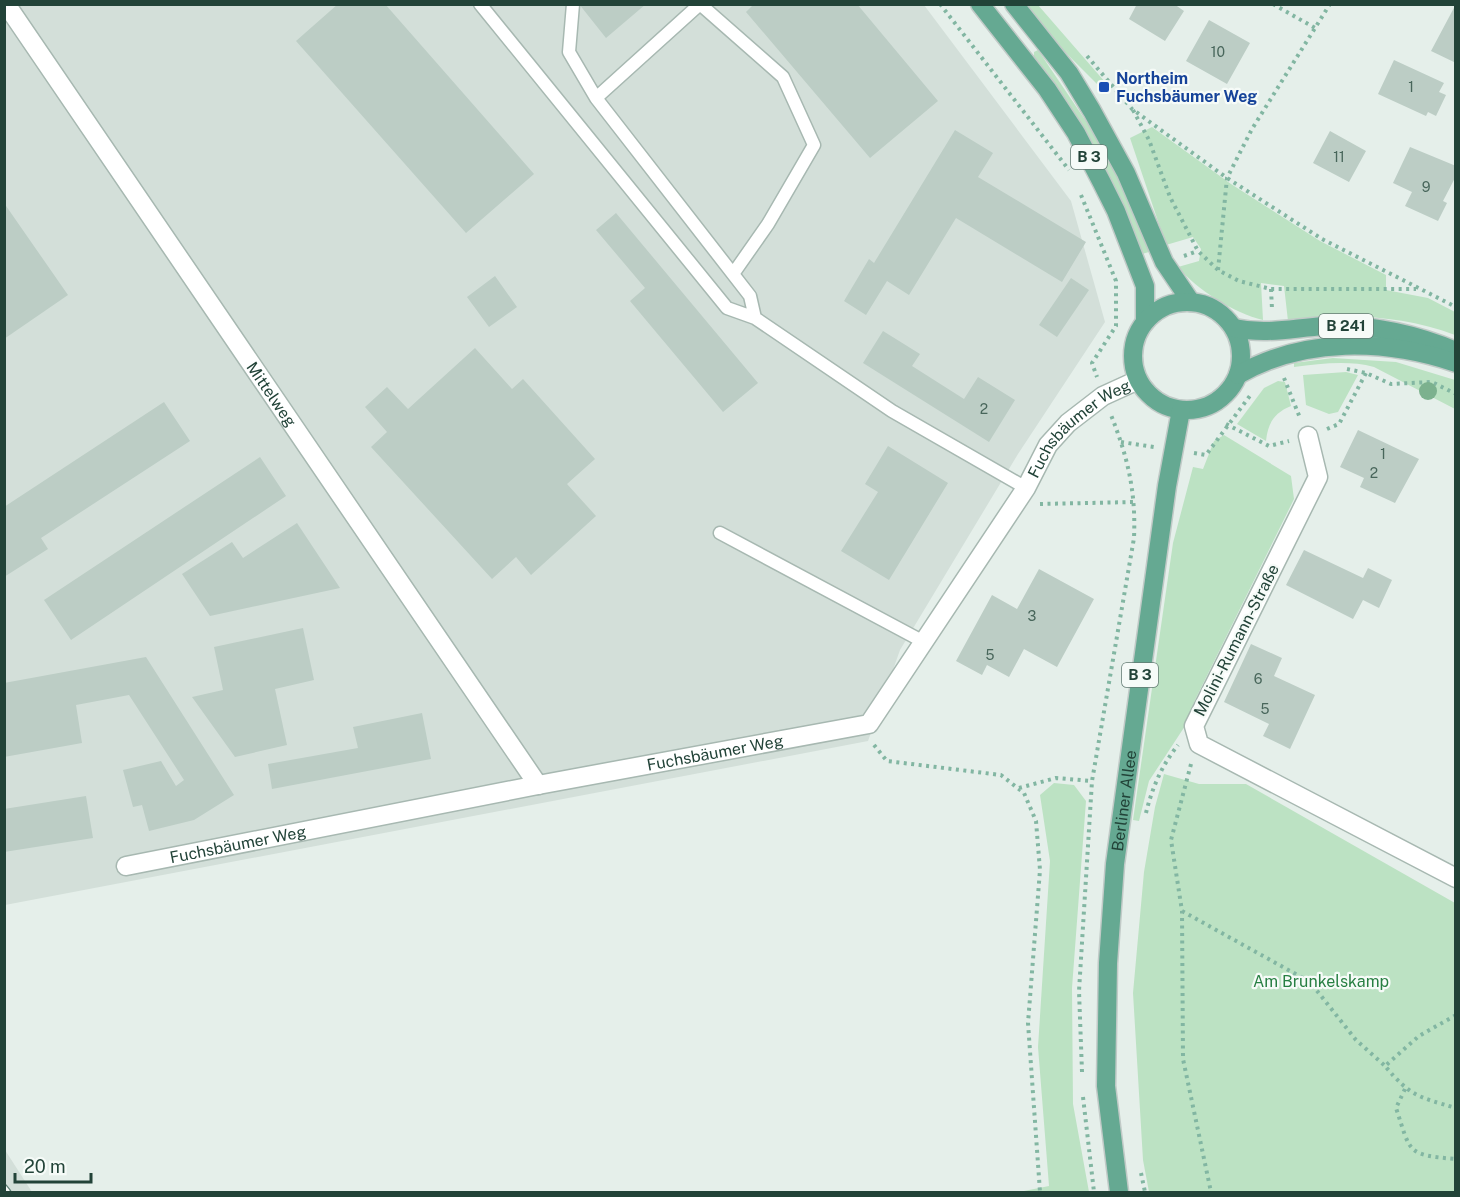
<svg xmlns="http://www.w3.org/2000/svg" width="1460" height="1197" viewBox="0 0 1460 1197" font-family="'Public Sans',sans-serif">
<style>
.built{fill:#d3dfd9}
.green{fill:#bce2c3}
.building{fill:#bccdc5}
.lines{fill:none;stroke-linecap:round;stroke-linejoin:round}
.lane-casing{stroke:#a7b8b1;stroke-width:15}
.street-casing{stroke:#a7b8b1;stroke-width:21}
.primary-casing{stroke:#c1cac7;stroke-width:21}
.path{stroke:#82b6a2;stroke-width:4;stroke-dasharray:3 4.5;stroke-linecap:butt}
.lane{stroke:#fff;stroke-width:12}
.street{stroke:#fff;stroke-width:18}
.primary{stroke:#65a992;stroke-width:18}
.rail-casing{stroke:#5c7e73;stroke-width:7}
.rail{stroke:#f6fbf8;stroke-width:4.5;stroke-dasharray:14;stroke-linecap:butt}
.tree{fill:#7cb18e}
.transit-dot{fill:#1a4fb4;stroke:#f6fbf8;stroke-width:2}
.labels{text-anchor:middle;stroke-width:4.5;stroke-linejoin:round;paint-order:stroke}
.number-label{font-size:14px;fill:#48665b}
.shield{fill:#f6fbf8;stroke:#627a72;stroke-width:1.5}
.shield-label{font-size:15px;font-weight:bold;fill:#224338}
.transit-label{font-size:16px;font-weight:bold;fill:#164399;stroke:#f6fbf8;text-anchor:start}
.street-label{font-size:16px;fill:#224338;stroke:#f6fbf8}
.park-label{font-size:16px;fill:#277f42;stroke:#f6fbf8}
</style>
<rect width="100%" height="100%" fill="#e5efea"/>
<path class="built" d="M 5,5 L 924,5 L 1071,201 L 1105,322 L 1018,454 L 900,650 L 868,741 L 5,905 Z
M 5,1150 L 32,1192 L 5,1192 Z"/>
<path class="green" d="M 1024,5 L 1038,5 L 1105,82 L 1100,87 L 1063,50 Z
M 1038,50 L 1096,136 L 1127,196 L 1149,252 L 1142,254 L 1034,58 L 1034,52 Z
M 1152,127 L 1231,184 L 1320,241 L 1386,275 L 1386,290 L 1428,298 L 1455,312 L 1455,335 C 1400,315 1346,313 1288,321 L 1284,286 L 1261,283 L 1263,320 C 1234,313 1197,290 1178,267 L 1199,261 L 1201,249 L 1193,237 L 1166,245 L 1130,138 Z
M 1333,358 L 1396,362 L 1455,380 L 1455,409 L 1374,367 C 1347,360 1321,364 1294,367 L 1294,363 Z
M 1346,372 L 1358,375 L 1338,412 L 1329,414 L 1306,405 L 1303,375 Z
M 1278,381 L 1285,382 L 1291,406 C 1274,413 1268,423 1266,441 L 1237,424 L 1264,388 Z
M 1224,435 L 1291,476 L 1294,499 L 1195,700 L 1185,726 L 1149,781 L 1139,821 L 1133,820 L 1173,543 L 1193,467 L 1203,469 L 1214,441 Z
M 1164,774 L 1199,784 L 1246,784 L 1455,903 L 1455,1192 L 1149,1192 L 1143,1160 L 1133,993 L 1144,872 L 1155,807 Z
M 1054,783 L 1074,785 L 1086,801 L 1072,988 L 1073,1104 L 1089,1192 L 1019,1192 L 1049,1186 L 1038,1047 L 1050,861 L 1040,795 Z"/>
<path class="building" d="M 338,4 L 385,4 L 534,174 L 466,233 L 296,41 Z
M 579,4 L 646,4 L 606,38 Z
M 754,4 L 857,4 L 938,101 L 870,158 L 746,12 Z
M 1137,4 L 1174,4 L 1184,11 L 1165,41 L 1129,19 Z
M 1456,4 L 1456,63 L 1431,51 Z
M 1209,20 L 1250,43 L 1227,84 L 1186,61 Z
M 1394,60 L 1444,83 L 1439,92 L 1446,95 L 1436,116 L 1428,112 L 1426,116 L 1378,94 Z
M 955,130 L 993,153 L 978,177 L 1086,242 L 1062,282 L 956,218 L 909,295 L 887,281 L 866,315 L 844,301 L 869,259 L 874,263 Z
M 1330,131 L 1366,151 L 1349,182 L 1313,163 Z
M 1410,147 L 1456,166 L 1456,176 L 1443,201 L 1447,203 L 1438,221 L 1405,206 L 1412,192 L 1393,183 Z
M 4,203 L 68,295 L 4,339 Z
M 616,213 L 758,383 L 723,412 L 630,301 L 645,288 L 596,230 Z
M 495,276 L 517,307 L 489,327 L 467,297 Z
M 1071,278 L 1089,290 L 1057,337 L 1039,325 Z
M 883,331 L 920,354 L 912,366 L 964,399 L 978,377 L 1015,400 L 989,442 L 863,363 Z
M 475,348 L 512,389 L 523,379 L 595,459 L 567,484 L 596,516 L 531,575 L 516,557 L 492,579 L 371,447 L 387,432 L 365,407 L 387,387 L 408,409 Z
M 164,402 L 190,441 L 41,538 L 48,549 L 4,577 L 4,507 Z
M 1358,430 L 1419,459 L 1395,503 L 1360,487 L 1364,478 L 1340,467 Z
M 888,446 L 948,483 L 889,580 L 841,551 L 878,492 L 865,484 Z
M 260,457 L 286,496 L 71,640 L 44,600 Z
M 297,523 L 340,588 L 210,616 L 182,574 L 232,542 L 243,558 Z
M 1304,550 L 1363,578 L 1368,568 L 1392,580 L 1379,608 L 1363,600 L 1353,619 L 1286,585 Z
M 1039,569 L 1094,599 L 1057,667 L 1024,649 L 1009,677 L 987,665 L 982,675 L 956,661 L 992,595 L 1017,609 Z
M 303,628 L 314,680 L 275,689 L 287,745 L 235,757 L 192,697 L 223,690 L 214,647 Z
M 1251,644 L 1282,658 L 1274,676 L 1315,695 L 1290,749 L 1263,736 L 1269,724 L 1224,702 Z
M 146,657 L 234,795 L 194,820 L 149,831 L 142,805 L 133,807 L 123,770 L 161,761 L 176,786 L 184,780 L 129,695 L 76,705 L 82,743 L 4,757 L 4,683 Z
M 422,713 L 431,759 L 272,789 L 268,764 L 358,748 L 353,727 Z
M 86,796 L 93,838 L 4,852 L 4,809 Z"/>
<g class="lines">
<defs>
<path id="lane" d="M 480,4 L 727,308 L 755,318 L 892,411 L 1026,488
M 573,4 L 569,52 L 596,98 L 750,296 L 755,318
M 700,4 L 783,77 L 814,145 L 768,224 L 733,274
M 596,98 L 700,4
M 720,533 L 924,642"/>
<g id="street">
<path id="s1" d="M 6,4 L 538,785"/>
<path d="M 1308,436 L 1318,477 L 1194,726 L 1199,744 L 1456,878"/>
<path id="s2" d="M 126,866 L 538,785 L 869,724 L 1026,488 L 1048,445 L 1068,423 L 1103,396 L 1138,380"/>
</g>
<g id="primary">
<path d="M 980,4 L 1047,89 L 1076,133 L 1102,183 L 1116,211 L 1145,286 L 1145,321"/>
<path d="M 1014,4 L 1069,73 L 1092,111 L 1126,173 L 1164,262 L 1191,302"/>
<circle cx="1187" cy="356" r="54"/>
<path d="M 1234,328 C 1267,335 1292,328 1325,326 C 1371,324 1413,333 1456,351"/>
<path d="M 1238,375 C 1304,337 1385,339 1456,363"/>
<path id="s3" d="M 1119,1192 L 1106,1086 L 1108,963 L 1115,864 L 1167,486 L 1181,410"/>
</g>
</defs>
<use href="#lane" class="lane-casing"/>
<use href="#street" class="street-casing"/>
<use href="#primary" class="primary-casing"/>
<path class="path" d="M 940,4 L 1069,170
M 1273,4 L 1315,28
M 1087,56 L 1132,109 L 1227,178 L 1322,239 L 1456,307
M 1133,110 L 1149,140 L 1170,197 L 1198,251 L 1218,270 L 1239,281 L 1271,289 L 1416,289
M 1081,195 L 1116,281 L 1116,326 L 1092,363 L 1097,377
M 1184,256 L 1198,251
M 1218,270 L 1227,178 L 1252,129 L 1330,4
M 1271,289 L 1272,309
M 1347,369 L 1366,373 L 1391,384 L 1432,382 L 1456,394
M 1284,378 L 1300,418
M 1226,424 L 1269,446 L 1289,441
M 1327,429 L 1339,424 L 1366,373
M 1121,442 L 1154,447
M 1194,453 L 1206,455 L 1252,393
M 1040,504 L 1135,502
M 874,745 L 887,761 L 1001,775 L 1024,793 L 1036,821 L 1040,870 L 1028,1023 L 1040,1192
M 1191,764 L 1171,840 L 1182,911 L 1183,1059 L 1211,1192
M 1019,788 L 1056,778 L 1092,781
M 1146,813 C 1152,788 1162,765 1178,745
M 1182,911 L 1310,982 L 1356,1040 L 1385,1066
M 1456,1015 L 1419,1036 L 1385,1066 C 1410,1096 1418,1097 1456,1108
M 1082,1072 L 1079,991 L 1092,781 L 1134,538 C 1136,492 1128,458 1111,415
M 1405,1089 L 1396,1108 C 1411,1153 1406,1155 1456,1159
M 1083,1097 L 1094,1192
M 1141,1173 L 1145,1192"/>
<use href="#lane" class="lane"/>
<use href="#street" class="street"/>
<use href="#primary" class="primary"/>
<defs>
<path id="rail" d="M 4,1187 L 8,1192"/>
</defs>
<use href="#rail" class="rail-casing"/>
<use href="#rail" class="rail"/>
</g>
<circle class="tree" cx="1428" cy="391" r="9"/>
<rect class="transit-dot" x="1098" y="81" width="12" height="12" rx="3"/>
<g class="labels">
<g class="number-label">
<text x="1218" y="57">10</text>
<text x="1411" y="92">1</text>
<text x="1339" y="162">11</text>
<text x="1426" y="192">9</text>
<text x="984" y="414">2</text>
<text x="1383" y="459">1</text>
<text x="1374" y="478">2</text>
<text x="1032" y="621">3</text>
<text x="990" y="660">5</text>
<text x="1258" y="684">6</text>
<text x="1265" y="714">5</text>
</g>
<g class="shield">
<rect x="1071" y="145" width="36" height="24" rx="4.5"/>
<rect x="1319" y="314" width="54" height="24" rx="4.5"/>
<rect x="1122" y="663" width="36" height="24" rx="4.5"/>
</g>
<g class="shield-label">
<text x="1089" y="162">B 3</text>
<text x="1346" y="331">B 241</text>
<text x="1140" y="680">B 3</text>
</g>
<g class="transit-label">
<text x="1116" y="84">Northeim<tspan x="1116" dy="18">Fuchsbäumer Weg</tspan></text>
</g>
<g class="street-label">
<text dy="6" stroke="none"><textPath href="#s1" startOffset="472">Mittelweg</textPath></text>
<text dy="6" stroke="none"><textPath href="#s2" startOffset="1122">Fuchsbäumer Weg</textPath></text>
<text transform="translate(1236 640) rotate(-63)" y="6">Molini-Rumann-Straße</text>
<text dy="6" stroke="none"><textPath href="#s2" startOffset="600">Fuchsbäumer Weg</textPath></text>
<text dy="6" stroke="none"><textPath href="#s3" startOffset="393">Berliner Allee</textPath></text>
<text dy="6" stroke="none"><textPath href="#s2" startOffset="114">Fuchsbäumer Weg</textPath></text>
</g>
<g class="park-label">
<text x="1321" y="987">Am Brunkelskamp</text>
</g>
</g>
<rect width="1460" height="1197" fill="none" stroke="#224338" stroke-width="12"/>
<path d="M15 1173v9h76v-9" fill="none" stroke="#224338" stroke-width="3"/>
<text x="24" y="1173" font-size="18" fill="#224338" stroke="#f6fbf8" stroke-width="4.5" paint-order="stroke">20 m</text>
</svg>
